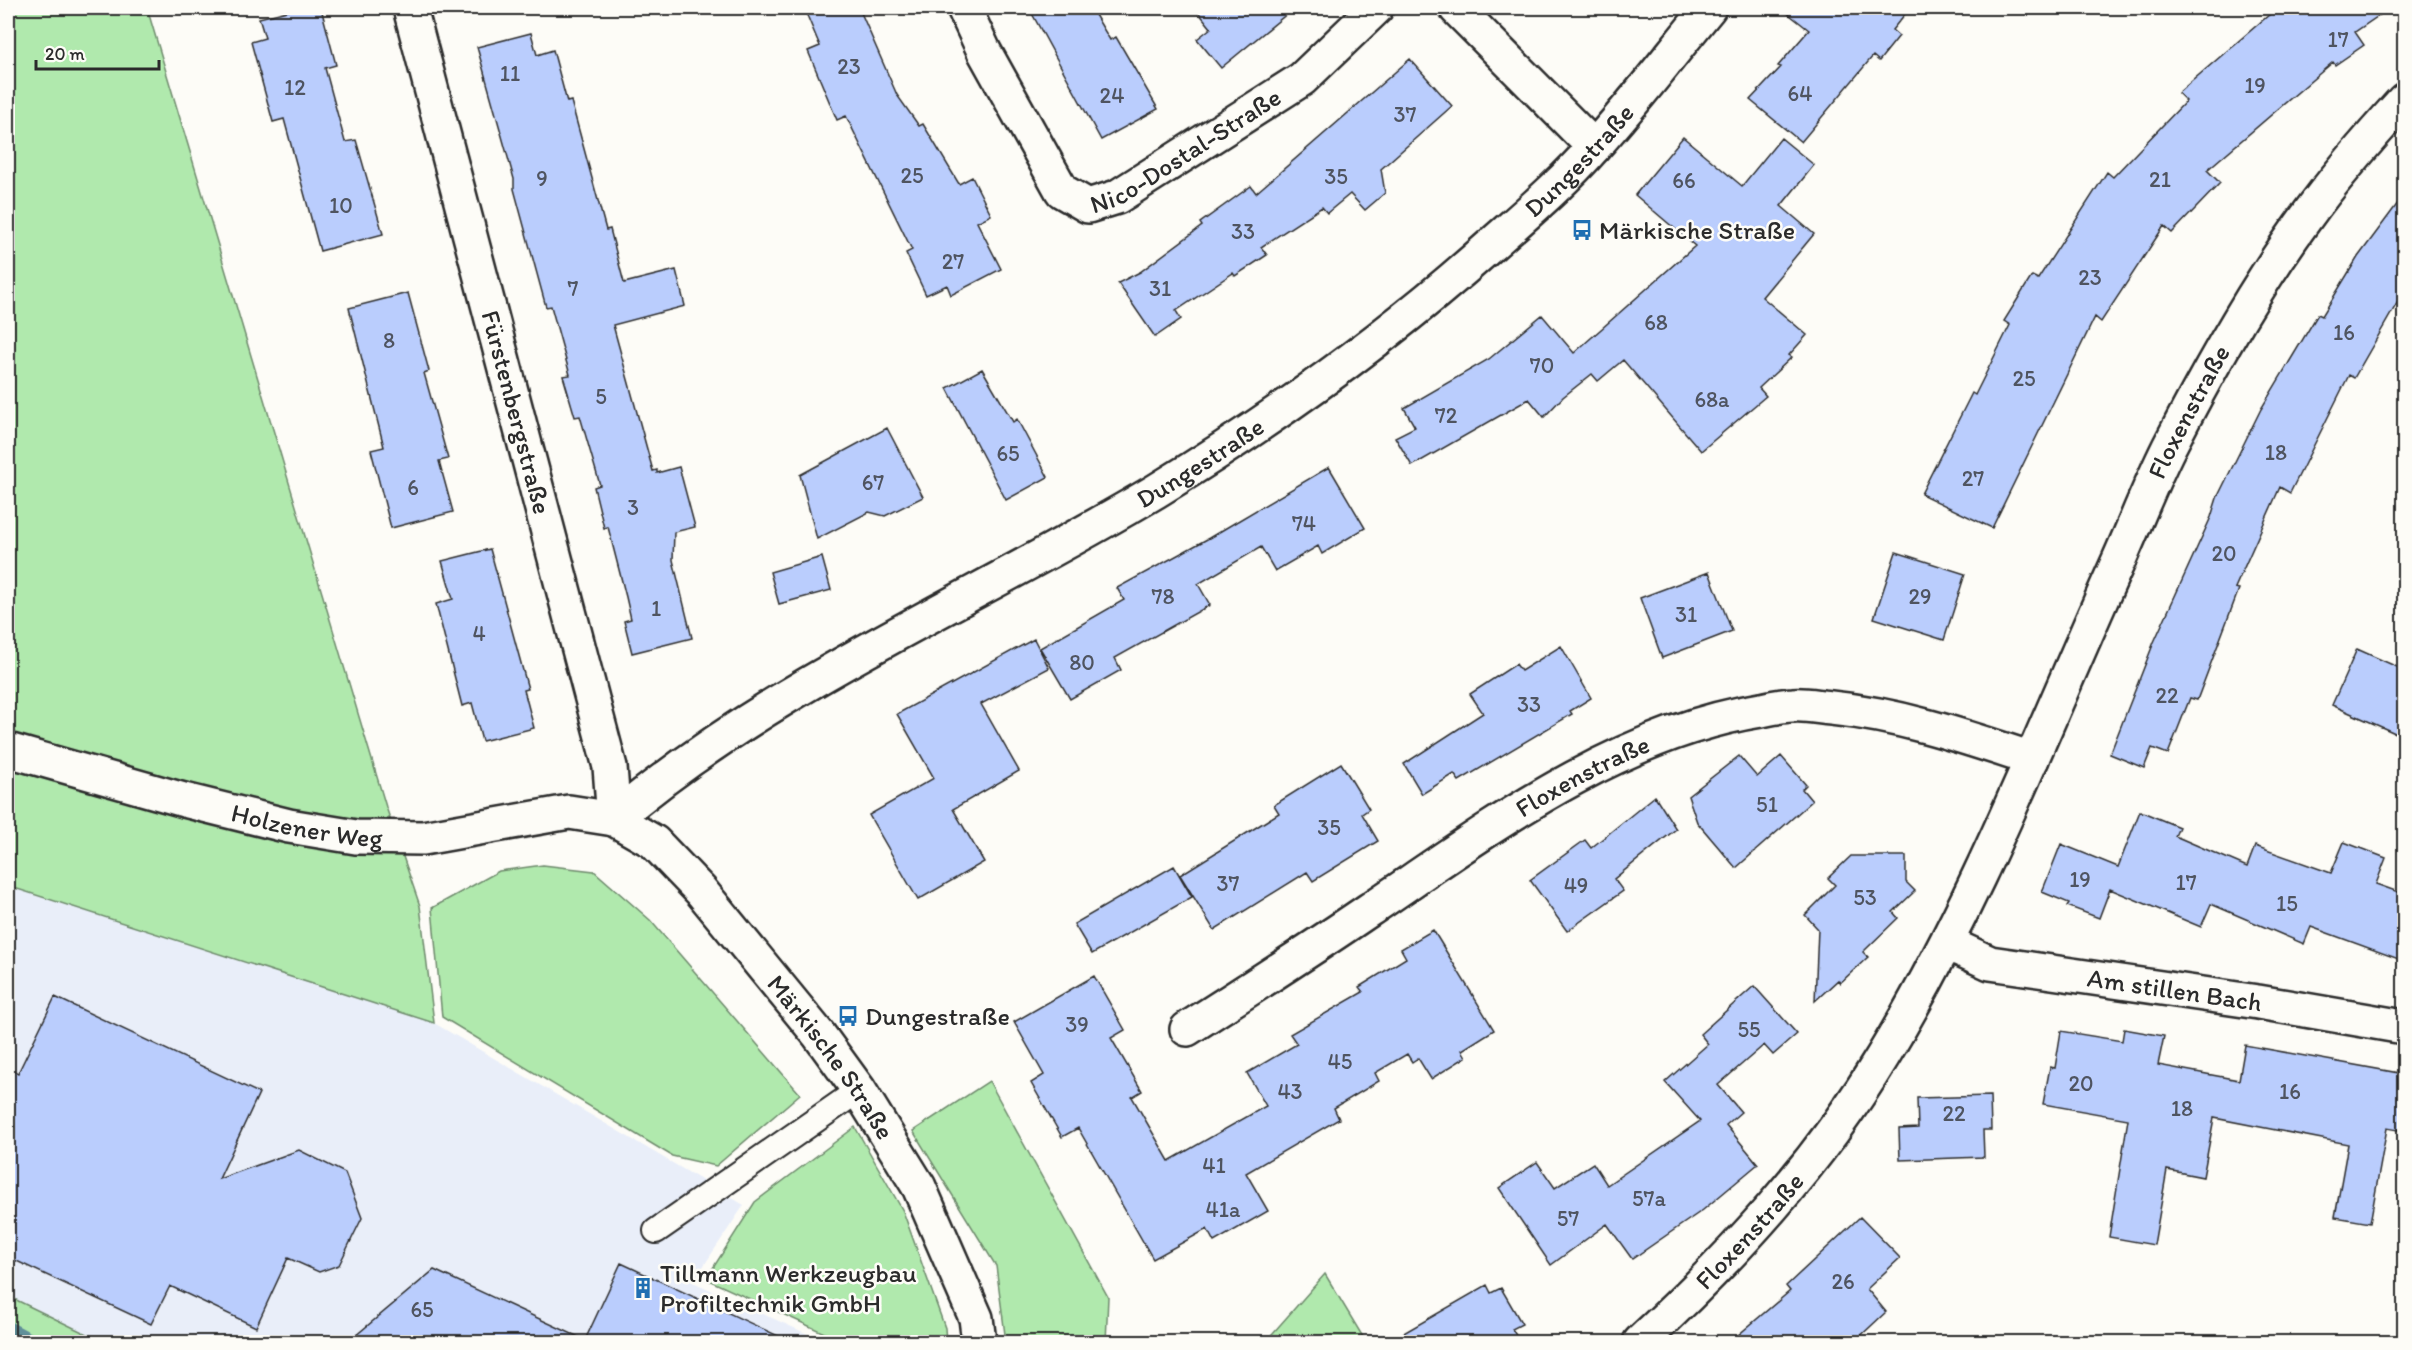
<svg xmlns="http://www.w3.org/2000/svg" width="2412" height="1350" viewBox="0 0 2412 1350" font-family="Itim,sans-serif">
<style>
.built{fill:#e9eef9}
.green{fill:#b0e9ad;stroke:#6e8a6c;stroke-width:1.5}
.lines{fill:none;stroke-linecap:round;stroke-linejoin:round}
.stream{stroke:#608f99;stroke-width:12}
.building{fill:#bacdfd;stroke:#2b2b2b;stroke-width:1.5}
.lane-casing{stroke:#2b2b2b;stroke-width:28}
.street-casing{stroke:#2b2b2b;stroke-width:38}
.secondary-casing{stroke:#2b2b2b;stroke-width:38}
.lane{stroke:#fdfcf7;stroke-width:24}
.street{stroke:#fdfcf7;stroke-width:33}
.secondary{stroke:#fdfcf7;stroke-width:33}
.labels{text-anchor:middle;stroke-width:5;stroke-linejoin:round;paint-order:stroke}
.number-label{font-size:22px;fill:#4f5460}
.street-label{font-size:26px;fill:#2b2b2b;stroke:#fdfcf7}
.poi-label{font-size:26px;fill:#2b2b2b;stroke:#fdfcf7;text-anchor:start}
</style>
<rect width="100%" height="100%" fill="#fdfcf7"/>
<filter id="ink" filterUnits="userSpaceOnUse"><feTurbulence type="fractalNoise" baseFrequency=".0167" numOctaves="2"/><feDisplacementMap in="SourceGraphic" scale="12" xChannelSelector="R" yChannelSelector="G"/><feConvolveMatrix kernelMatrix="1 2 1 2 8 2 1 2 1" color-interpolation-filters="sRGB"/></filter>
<g filter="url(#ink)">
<path class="built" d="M 8,886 L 434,1023 L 744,1205 L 693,1282 L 825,1342 L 8,1342 Z"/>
<path class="green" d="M 8,8 L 147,8 L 386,807 L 420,906 L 434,1023 L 8,886 Z
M 543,865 L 594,871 L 650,920 L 800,1094 L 716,1166 L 672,1156 L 442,1017 L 432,908 L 499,871 Z
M 989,1081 L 1108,1297 L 1106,1342 L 1006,1342 L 996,1266 L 913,1131 Z
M 855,1127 L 903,1211 L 945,1328 L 946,1342 L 844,1342 L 706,1279 L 755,1202 Z
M 1325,1274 L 1366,1342 L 1265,1342 Z
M 8,1296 L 103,1342 L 8,1342 Z"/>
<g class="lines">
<path class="stream" d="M 8,1327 L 36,1342"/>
</g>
<path class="building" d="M 299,8 L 321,8 L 336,65 L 325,68 L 345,142 L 356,140 L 383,234 L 320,251 L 284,119 L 273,122 L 251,42 L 265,38 L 259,18 Z
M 804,8 L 859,8 L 897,95 L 919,126 L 923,124 L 959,184 L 972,177 L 991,215 L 977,222 L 1001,269 L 951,295 L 947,285 L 926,295 L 906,253 L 912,250 L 846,116 L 837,120 L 808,51 L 820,46 Z
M 1029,8 L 1091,8 L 1110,40 L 1116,37 L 1158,109 L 1101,140 Z
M 1195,8 L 1294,8 L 1221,68 L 1197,39 L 1211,28 Z
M 1781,8 L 1910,8 L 1892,30 L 1899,36 L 1879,61 L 1873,56 L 1801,142 L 1750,100 L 1781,67 L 1778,66 L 1809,30 Z
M 2277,8 L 2390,8 L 2355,32 L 2364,45 L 2335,65 L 2333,62 L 2207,170 L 2220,183 L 2172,233 L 2164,226 L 2101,322 L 2095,317 L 1992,528 L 1921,494 L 1972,393 L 1975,395 L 2010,325 L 2004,321 L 2032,276 L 2038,279 L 2107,172 L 2113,177 L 2186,101 L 2178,93 Z
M 531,33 L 537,55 L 553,50 L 567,102 L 571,101 L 606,230 L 610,229 L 624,283 L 676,270 L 685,306 L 613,325 L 653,471 L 657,470 L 657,473 L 679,467 L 695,527 L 674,532 L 673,560 L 692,638 L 632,653 L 624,621 L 631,619 L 626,597 L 608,527 L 604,528 L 594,487 L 600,485 L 580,416 L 575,417 L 563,376 L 570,375 L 551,306 L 546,307 L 514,189 L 514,179 L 477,47 Z
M 1410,59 L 1452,106 L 1381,169 L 1385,193 L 1365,210 L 1350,194 L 1327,213 L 1322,207 L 1261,247 L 1267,255 L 1235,276 L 1233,273 L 1176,311 L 1181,319 L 1155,337 L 1118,283 L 1140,272 L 1202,226 L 1200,223 L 1251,186 L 1256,193 Z
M 1683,137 L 1742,186 L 1781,138 L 1814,165 L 1781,206 L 1814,234 L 1762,297 L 1807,335 L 1789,355 L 1792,357 L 1759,388 L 1766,396 L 1701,451 L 1623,360 L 1598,381 L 1592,374 L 1563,397 L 1544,417 L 1529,399 L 1412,466 L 1395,437 L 1415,427 L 1404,408 L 1489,359 L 1542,315 L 1574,353 L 1695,246 L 1635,195 Z
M 2404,195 L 2404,291 L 2354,378 L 2349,375 L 2290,493 L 2280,487 L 2235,588 L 2239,589 L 2197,700 L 2190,698 L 2168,754 L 2152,748 L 2144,768 L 2110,754 L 2154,642 L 2211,517 L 2217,498 L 2261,409 L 2318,314 L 2322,316 L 2358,257 Z
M 408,293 L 429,371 L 424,373 L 448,459 L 439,461 L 453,512 L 391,528 L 371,450 L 384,447 L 349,308 Z
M 982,369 L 1013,422 L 1017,419 L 1048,477 L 1006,500 L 947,388 Z
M 887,428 L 923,497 L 885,516 L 869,512 L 817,539 L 800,475 Z
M 1329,467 L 1365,528 L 1322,554 L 1318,546 L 1275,571 L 1261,547 L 1198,584 L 1210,605 L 1115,658 L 1121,670 L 1070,699 L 1040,648 L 1124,600 L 1117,588 L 1209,538 Z
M 490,549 L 528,689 L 524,690 L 534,728 L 482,741 L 472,703 L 462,706 L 436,604 L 453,599 L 442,561 Z
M 1896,552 L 1965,574 L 1944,640 L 1874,618 Z
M 822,557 L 831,590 L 779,604 L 770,572 Z
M 1709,572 L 1732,631 L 1662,658 L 1640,598 Z
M 1034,639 L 1049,668 L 981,704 L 1019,771 L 953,809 L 984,862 L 918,900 L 869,815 L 934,778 L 897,714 Z
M 1561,646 L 1591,698 L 1570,711 L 1572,714 L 1459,781 L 1454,774 L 1422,794 L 1404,764 L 1483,713 L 1470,694 L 1516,664 L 1521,671 Z
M 2357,649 L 2404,670 L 2404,737 L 2332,705 Z
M 1739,756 L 1757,777 L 1781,756 L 1806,785 L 1802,789 L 1812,801 L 1736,868 L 1697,822 L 1688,796 Z
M 1341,763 L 1369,809 L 1362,814 L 1378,841 L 1313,881 L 1307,872 L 1214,930 L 1180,875 L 1279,813 L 1274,805 Z
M 1655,796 L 1676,829 L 1614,879 L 1623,891 L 1567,931 L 1530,880 L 1585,840 L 1591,848 Z
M 2140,811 L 2179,827 L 2175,836 L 2247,867 L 2255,846 L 2331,873 L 2344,842 L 2386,858 L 2376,884 L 2404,894 L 2404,961 L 2311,927 L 2304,944 L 2211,904 L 2201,927 L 2110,889 L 2099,918 L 2067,906 L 2069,903 L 2042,892 L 2061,844 L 2118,867 Z
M 1851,856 L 1906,856 L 1906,882 L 1915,891 L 1893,912 L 1898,918 L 1863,952 L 1868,957 L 1840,983 L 1838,980 L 1815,1001 L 1818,929 L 1805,915 L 1835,885 L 1828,878 Z
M 1174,866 L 1192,897 L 1092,954 L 1074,924 Z
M 1433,930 L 1494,1030 L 1462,1050 L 1466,1057 L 1431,1079 L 1418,1058 L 1412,1062 L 1407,1054 L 1375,1073 L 1379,1081 L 1334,1108 L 1339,1119 L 1246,1173 L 1268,1211 L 1214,1242 L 1207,1229 L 1153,1259 L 1078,1128 L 1062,1137 L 1031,1083 L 1044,1075 L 1014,1022 L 1094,976 L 1125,1030 L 1111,1038 L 1142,1091 L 1132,1097 L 1169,1161 L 1266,1106 L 1247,1073 L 1297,1044 L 1290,1034 L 1363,992 L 1359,987 L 1406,958 L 1401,949 Z
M 1754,986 L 1797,1034 L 1773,1055 L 1764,1045 L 1718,1085 L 1741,1112 L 1726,1125 L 1758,1164 L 1703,1210 L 1632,1259 L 1607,1224 L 1551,1265 L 1499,1188 L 1537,1162 L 1555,1188 L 1593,1163 L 1607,1185 L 1700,1121 L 1665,1082 L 1708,1044 L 1700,1034 Z
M 55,997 L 259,1093 L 219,1179 L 299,1150 L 345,1173 L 362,1218 L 339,1265 L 319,1272 L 288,1258 L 256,1327 L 170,1286 L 151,1324 L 8,1257 L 8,1068 L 18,1073 Z
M 2124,1029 L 2164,1036 L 2158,1065 L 2239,1080 L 2245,1045 L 2404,1074 L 2404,1131 L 2387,1128 L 2370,1223 L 2335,1217 L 2348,1144 L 2214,1118 L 2203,1177 L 2167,1170 L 2154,1245 L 2109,1237 L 2128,1119 L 2043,1104 L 2050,1067 L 2055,1068 L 2061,1031 L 2122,1041 Z
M 1990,1096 L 1991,1130 L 1983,1130 L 1984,1157 L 1900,1160 L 1899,1129 L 1918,1128 L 1917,1098 Z
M 1860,1217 L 1900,1258 L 1867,1289 L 1886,1312 L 1854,1342 L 1730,1342 L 1790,1291 L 1786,1286 Z
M 621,1263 L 791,1342 L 348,1342 L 434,1270 L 585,1340 Z
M 1487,1285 L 1491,1293 L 1501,1288 L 1522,1324 L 1512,1329 L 1520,1342 L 1388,1342 Z"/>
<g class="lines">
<defs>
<path id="lane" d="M 656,1231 L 859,1090"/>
<g id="street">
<path id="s1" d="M 410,8 L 610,767 L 614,819"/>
<path id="s2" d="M 964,8 L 984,51 L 1062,191 L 1088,206 L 1117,197 L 1302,79 L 1376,8"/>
<path d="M 1456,8 L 1594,147"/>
<path id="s3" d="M 1947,943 L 1990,963 L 2258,1002 L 2404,1027"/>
<path id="s4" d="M 1187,1029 C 1248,990 1309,951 1369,910 C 1487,830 1616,733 1761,710 C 1771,708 1783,705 1793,705 C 1805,704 1819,707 1831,708 C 1901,715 1965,737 2032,759"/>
<path id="s5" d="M 1640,1342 C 1732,1257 1818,1164 1883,1056 C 1978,900 2043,728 2118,562 C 2135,524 2150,485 2169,447 C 2209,369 2253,290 2305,219 C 2335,177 2370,137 2404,100"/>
</g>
<g id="secondary">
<path id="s6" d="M 8,750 L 184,800 L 289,826 L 356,837 L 423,838 L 569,812 L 614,819 L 654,842 L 701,891 L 819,1035 L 859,1090 L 919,1187 L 976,1318 L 979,1342"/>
<path id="s7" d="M 614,819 C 775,682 976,599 1156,491 C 1274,419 1387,338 1490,246 C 1526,214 1563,183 1595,146 C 1635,102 1671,54 1709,8"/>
</g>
</defs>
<use href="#lane" class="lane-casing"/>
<use href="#street" class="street-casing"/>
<use href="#secondary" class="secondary-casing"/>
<use href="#lane" class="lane"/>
<use href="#street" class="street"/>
<use href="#secondary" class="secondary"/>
</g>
</g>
<defs>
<symbol id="bus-bare" viewBox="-9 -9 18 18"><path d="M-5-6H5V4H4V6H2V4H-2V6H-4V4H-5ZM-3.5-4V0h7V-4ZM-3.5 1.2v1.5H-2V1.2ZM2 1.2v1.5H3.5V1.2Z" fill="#1f6fb2" stroke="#fdfcf7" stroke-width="2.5" paint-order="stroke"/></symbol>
<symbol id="building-bare" viewBox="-9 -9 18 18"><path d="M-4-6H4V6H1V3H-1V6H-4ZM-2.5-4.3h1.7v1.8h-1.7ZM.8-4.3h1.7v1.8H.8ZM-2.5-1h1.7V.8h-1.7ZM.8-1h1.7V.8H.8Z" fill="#1f6fb2" stroke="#fdfcf7" stroke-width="2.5" paint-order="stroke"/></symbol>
</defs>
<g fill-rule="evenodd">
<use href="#bus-bare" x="1567" y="215" width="30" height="30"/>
<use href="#bus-bare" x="833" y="1001" width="30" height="30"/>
<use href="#building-bare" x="628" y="1273" width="30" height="30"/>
</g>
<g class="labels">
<g class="number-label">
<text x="2338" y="47">17</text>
<text x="849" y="74">23</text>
<text x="510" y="81">11</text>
<text x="2255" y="93">19</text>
<text x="295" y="95">12</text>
<text x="1800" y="101">64</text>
<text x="1112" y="103">24</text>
<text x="1405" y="122">37</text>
<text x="912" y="183">25</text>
<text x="1336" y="184">35</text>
<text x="542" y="186">9</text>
<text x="2160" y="187">21</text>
<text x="1684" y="188">66</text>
<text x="341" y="213">10</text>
<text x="1243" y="239">33</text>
<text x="953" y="269">27</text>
<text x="2090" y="285">23</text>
<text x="573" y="296">7</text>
<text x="1160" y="296">31</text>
<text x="1656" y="330">68</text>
<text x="2344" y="340">16</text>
<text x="389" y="348">8</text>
<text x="1542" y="373">70</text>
<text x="2024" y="386">25</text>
<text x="601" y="404">5</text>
<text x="1712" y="407">68a</text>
<text x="1446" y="423">72</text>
<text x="2276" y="460">18</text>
<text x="1008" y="461">65</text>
<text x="1973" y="486">27</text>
<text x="873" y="490">67</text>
<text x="413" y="495">6</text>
<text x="633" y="515">3</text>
<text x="1304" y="531">74</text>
<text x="2224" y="561">20</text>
<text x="1163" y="604">78</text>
<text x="1920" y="604">29</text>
<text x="656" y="616">1</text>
<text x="1686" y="622">31</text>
<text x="479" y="641">4</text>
<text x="1082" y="670">80</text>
<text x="2167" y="703">22</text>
<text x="1529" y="712">33</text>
<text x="1767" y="812">51</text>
<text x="1329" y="835">35</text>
<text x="2080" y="887">19</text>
<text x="2186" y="890">17</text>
<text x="1228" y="891">37</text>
<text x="1576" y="893">49</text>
<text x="1865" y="905">53</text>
<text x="2287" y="911">15</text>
<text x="1077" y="1032">39</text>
<text x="1749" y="1037">55</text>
<text x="1340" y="1069">45</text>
<text x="2081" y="1091">20</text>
<text x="1290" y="1099">43</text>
<text x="2290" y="1099">16</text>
<text x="2182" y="1116">18</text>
<text x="1954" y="1121">22</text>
<text x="1214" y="1173">41</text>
<text x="1649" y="1206">57a</text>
<text x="1223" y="1217">41a</text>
<text x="1568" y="1226">57</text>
<text x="1843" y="1289">26</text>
<text x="422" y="1317">65</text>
</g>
<g class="street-label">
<text dy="9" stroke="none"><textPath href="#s2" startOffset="350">Nico-Dostal-Straße</textPath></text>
<text dy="9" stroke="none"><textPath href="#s7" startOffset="1173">Dungestraße</textPath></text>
<text dy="9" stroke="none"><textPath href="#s1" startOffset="418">Fürstenbergstraße</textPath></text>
<text dy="9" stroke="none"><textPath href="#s5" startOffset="1090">Floxenstraße</textPath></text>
<text dy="9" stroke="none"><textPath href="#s7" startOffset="687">Dungestraße</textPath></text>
<text dy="9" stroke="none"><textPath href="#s4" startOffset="470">Floxenstraße</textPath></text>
<text dy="9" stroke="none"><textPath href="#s6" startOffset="309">Holzener Weg</textPath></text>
<text dy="9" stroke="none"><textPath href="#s3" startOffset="234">Am stillen Bach</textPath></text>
<text dy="9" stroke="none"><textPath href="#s6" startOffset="945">Märkische Straße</textPath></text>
<text dy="9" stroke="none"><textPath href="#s5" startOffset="156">Floxenstraße</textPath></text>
</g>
<g class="poi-label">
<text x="1599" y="239">Märkische Straße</text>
<text x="865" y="1025">Dungestraße</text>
<text x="660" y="1282">Tillmann Werkzeugbau<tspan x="660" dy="30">Profiltechnik GmbH</tspan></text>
</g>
</g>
<rect width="2412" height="1350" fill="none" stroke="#fdfcf7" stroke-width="30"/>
<rect x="15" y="15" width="2382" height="1320" fill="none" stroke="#2b2b2b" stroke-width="2" filter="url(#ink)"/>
<path d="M36 60v9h123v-9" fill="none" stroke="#2b2b2b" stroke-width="3"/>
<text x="45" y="60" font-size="18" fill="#2b2b2b" stroke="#fdfcf7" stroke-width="4.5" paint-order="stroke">20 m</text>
</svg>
